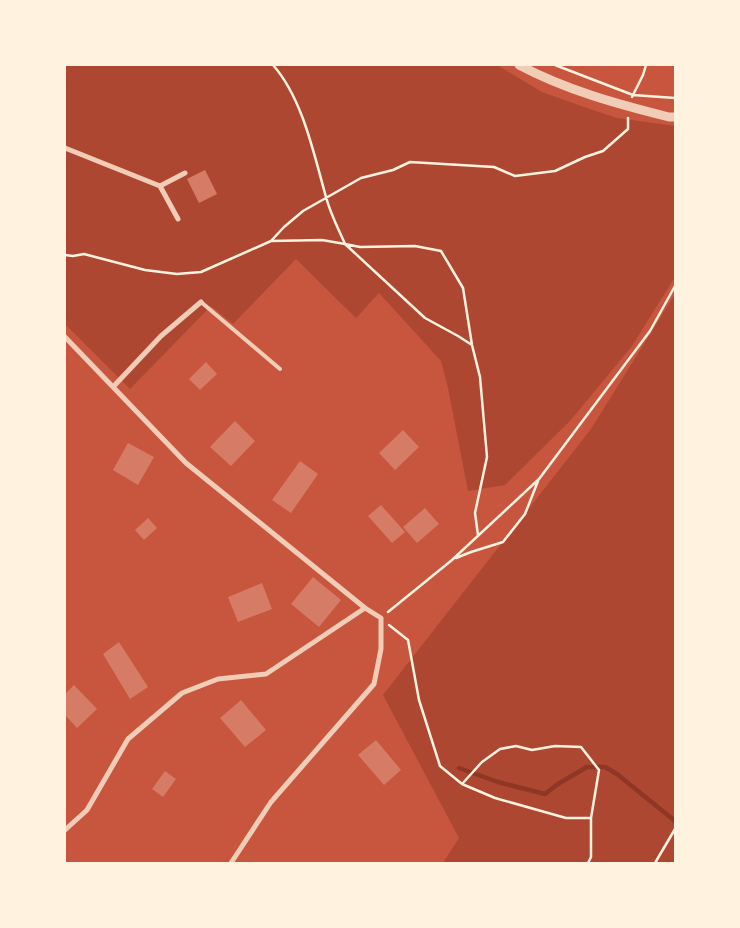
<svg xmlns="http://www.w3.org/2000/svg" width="740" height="928" viewBox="0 0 740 928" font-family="'Source Sans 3',sans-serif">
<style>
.green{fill:#ae4732}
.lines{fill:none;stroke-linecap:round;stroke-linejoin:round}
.stream{stroke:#8f3625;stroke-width:4.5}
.building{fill:#d67c66}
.path{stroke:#fff3e0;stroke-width:2.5}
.service{stroke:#f1ccb7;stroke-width:4}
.minor{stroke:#f1ccb7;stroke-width:5}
.tertiary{stroke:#f1ccb7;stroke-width:9}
</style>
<rect width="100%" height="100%" fill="#c8553d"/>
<path class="green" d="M 65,65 L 497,65 L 542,92 L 584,107 L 617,118 L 675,126 L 675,277 L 632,346 L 570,421 L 505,485 L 468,491 L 448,388 L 441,361 L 379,293 L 356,318 L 296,259 L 233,324 L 211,306 L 130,389 L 65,324 Z
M 675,294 L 675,863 L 443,863 L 459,838 L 383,695 L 591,429 Z"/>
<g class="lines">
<path class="stream" d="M 459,768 L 498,782 L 545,794 L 558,784 L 587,767 L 605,767 L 617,774 L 675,821"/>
</g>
<path class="building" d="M 205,170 L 217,194 L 199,203 L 187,179 Z
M 206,362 L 217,374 L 200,390 L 189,379 Z
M 235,421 L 255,441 L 231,466 L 210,447 Z
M 403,430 L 419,447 L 395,470 L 379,453 Z
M 128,443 L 154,457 L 138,485 L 113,470 Z
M 300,461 L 318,474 L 291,513 L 272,500 Z
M 381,505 L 405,532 L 392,543 L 368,516 Z
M 425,508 L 439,524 L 417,543 L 403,527 Z
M 148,518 L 157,528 L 144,540 L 135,530 Z
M 313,577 L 341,600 L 319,627 L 291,604 Z
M 262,583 L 272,609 L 238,622 L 228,597 Z
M 119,642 L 148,687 L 130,699 L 103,654 Z
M 74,685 L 97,709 L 77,728 L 65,715 L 65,694 Z
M 241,700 L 266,730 L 245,747 L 220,718 Z
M 376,740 L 401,770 L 384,785 L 358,755 Z
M 165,771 L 176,779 L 163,797 L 152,789 Z"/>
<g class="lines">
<path class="path" d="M 273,65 C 303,99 314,155 326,197 C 330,213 338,228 345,244 L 360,247 L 415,246 L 441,251 L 463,288 L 472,345 L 480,377 L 487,457 L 475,513 L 478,535
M 555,65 L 633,95 L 675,98
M 632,97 L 643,75 L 646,65
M 271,241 L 322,240 L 345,244 L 425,318 L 458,336 L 472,345
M 65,255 L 73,256 L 84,254 L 145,270 L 177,274 L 201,272 L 271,241 L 284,227 L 303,211 L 361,178 L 393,170 L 410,162 L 494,167 L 515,176 L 555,171 L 585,157 L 603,151 L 628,129 L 628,118
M 456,558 L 471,552 L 503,542 L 525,514 L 538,481
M 388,612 L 452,560 L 539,479 L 650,331 L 675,286
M 389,625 L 408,640 L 419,700 L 440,766 L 462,784 L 495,798 L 566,818 L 591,818
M 462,784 L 482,762 L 500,749 L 516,746 L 532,750 L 555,746 L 581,747 L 599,770 L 591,818 L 591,857 L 588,863
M 655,863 L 675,829"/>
<path class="service" d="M 201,302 L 280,369"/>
<path class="minor" d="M 65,148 L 160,186 L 185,173
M 160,186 L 178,219
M 65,337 L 186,463 L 365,608 L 381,618 L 381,649 L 374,684 L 271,802 L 231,863
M 113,387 L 161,336 L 201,302
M 65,830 L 87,810 L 128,739 L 182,693 L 218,679 L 266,674 L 365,608"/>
<path class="tertiary" d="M 519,65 C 566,90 617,104 669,117 L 675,117"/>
</g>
<rect width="740" height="928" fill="none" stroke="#fff3e0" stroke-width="132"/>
</svg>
